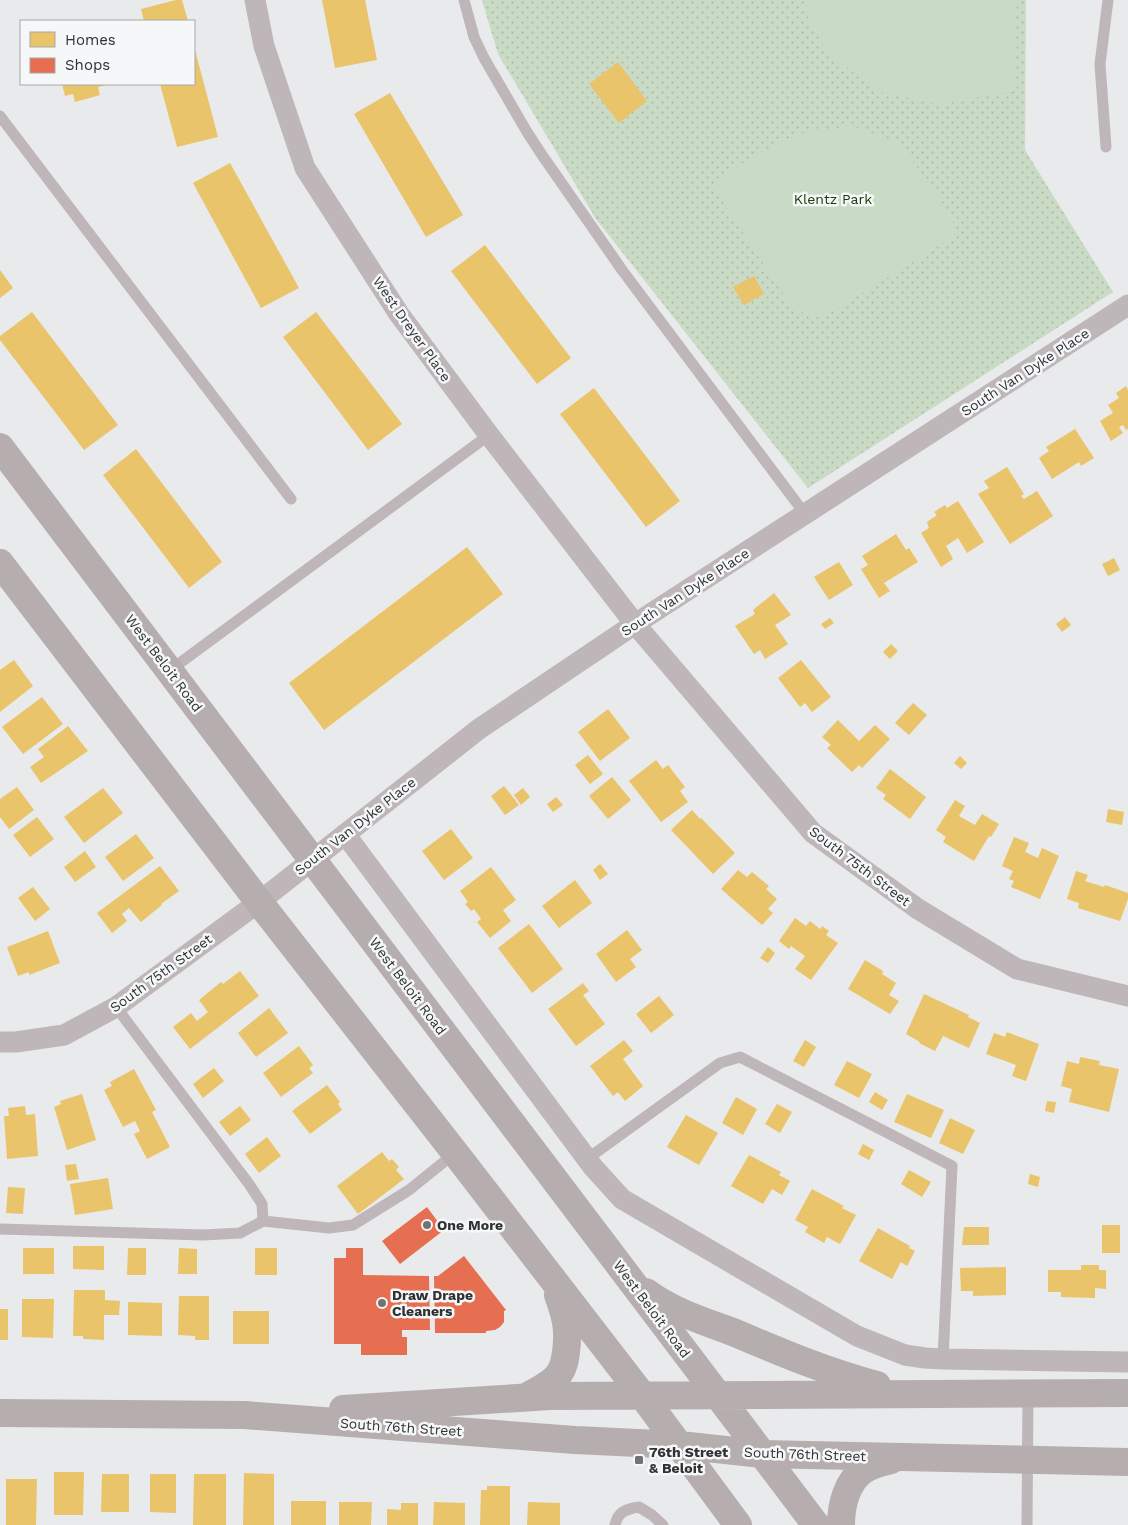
<svg xmlns="http://www.w3.org/2000/svg" width="1128" height="1525" viewBox="0 0 1128 1525" font-family="'Work Sans',sans-serif">
<style>
.park{fill:url(#park-dots)}
.pitch{fill:#cadbc5}
.homes{fill:#e9c46a}
.shops{fill:#e76f51}
.lines{fill:none;stroke-linecap:round;stroke-linejoin:round}
.service{stroke:#beb6b8;stroke-width:11}
.minor{stroke:#beb6b8;stroke-width:21}
.secondary{stroke:#b6adae;stroke-width:28}
.poi-dot{fill:#717273;stroke:#f5f7f9;stroke-width:2}
.labels{text-anchor:middle;stroke-width:5;stroke-linejoin:round;paint-order:stroke}
.park-label{font-size:14px;fill:#154100;stroke:#f5f7f9}
.street-label{font-size:14px;fill:#303132;stroke:#f5f7f9}
.poi-label{font-size:14px;font-weight:bold;fill:#303132;stroke:#f5f7f9;text-anchor:start}
</style>
<defs>
<pattern id="park-dots" width="8" height="8" patternUnits="userSpaceOnUse" patternTransform="scale(1.25)"><rect width="8" height="8" fill="#cadbc5"/><path d="M2 2h.1M6 6h.1" fill="none" stroke="#aebcaa" stroke-width="1.8" stroke-linecap="round"/></pattern>
</defs>
<rect width="100%" height="100%" fill="#e9eaeb"/>
<path class="park" d="M 482,0 L 1026,0 L 1025,150 L 1113,292 L 808,488 L 596,219 L 498,54 Z"/>
<path class="pitch" d="M 805,0 L 1015,0 L 1014,91 L 941,104 L 879,92 L 827,52 L 807,15 Z
M 852,126 L 897,142 L 932,186 L 959,233 L 822,318 L 794,310 L 712,185 L 751,157 L 800,133 Z"/>
<path class="homes" d="M 176,0 L 182,0 L 188,21 L 144,21 L 141,9 Z
M 322,0 L 365,0 L 377,60 L 335,68 Z
M 194,46 L 218,137 L 177,147 L 160,84 L 194,84 Z
M 618,62 L 647,101 L 619,123 L 589,84 Z
M 62,84 L 109,84 L 98,87 L 100,95 L 75,102 L 73,94 L 65,96 Z
M 390,93 L 463,215 L 426,237 L 354,114 Z
M 230,163 L 299,288 L 261,308 L 193,183 Z
M 485,245 L 571,358 L 537,384 L 451,271 Z
M 0,270 L 13,288 L 0,298 Z
M 754,276 L 764,294 L 744,305 L 733,287 Z
M 32,312 L 118,425 L 84,450 L 0,340 L 0,336 Z
M 316,312 L 402,424 L 368,450 L 283,337 Z
M 1126,386 L 1128,390 L 1128,429 L 1126,430 L 1123,425 L 1119,427 L 1123,433 L 1111,441 L 1100,421 L 1113,413 L 1108,405 L 1119,398 L 1116,393 Z
M 594,388 L 680,501 L 646,527 L 560,414 Z
M 1075,429 L 1094,458 L 1081,466 L 1079,462 L 1052,479 L 1039,458 L 1049,451 L 1046,447 Z
M 136,449 L 222,562 L 189,588 L 103,475 Z
M 1007,467 L 1024,494 L 1021,496 L 1024,499 L 1037,491 L 1053,516 L 1010,544 L 978,494 L 989,488 L 984,481 Z
M 958,501 L 984,542 L 967,553 L 958,538 L 946,546 L 953,559 L 941,567 L 921,533 L 929,528 L 927,522 L 937,515 L 934,512 L 945,505 L 947,508 Z
M 896,534 L 906,550 L 909,548 L 918,562 L 884,583 L 890,591 L 879,598 L 861,569 L 868,565 L 862,556 Z
M 467,547 L 503,594 L 324,730 L 289,683 Z
M 1114,558 L 1120,570 L 1108,576 L 1102,564 Z
M 839,562 L 853,585 L 829,600 L 814,577 Z
M 774,593 L 791,615 L 775,625 L 788,644 L 765,659 L 760,650 L 754,654 L 735,626 L 755,614 L 753,610 Z
M 1065,617 L 1071,625 L 1062,632 L 1056,624 Z
M 830,618 L 834,623 L 825,629 L 821,624 Z
M 891,644 L 898,651 L 890,659 L 883,652 Z
M 14,660 L 33,686 L 0,712 L 0,670 Z
M 801,660 L 831,697 L 812,712 L 805,703 L 800,707 L 778,678 Z
M 42,697 L 63,724 L 23,754 L 2,727 Z
M 913,703 L 927,715 L 909,735 L 895,723 Z
M 608,709 L 630,738 L 600,761 L 578,732 Z
M 838,720 L 859,741 L 875,725 L 890,739 L 862,768 L 859,765 L 852,772 L 827,748 L 831,745 L 822,737 Z
M 68,726 L 88,751 L 41,783 L 30,767 L 44,757 L 38,749 Z
M 588,755 L 603,774 L 590,784 L 575,765 Z
M 960,756 L 967,763 L 961,769 L 954,763 Z
M 656,760 L 663,769 L 668,765 L 685,787 L 680,791 L 688,802 L 661,822 L 629,781 Z
M 890,769 L 926,797 L 910,819 L 883,799 L 886,795 L 876,788 Z
M 612,777 L 631,800 L 608,819 L 589,796 Z
M 504,786 L 519,805 L 505,815 L 491,796 Z
M 17,787 L 34,810 L 9,829 L 0,817 L 0,799 Z
M 103,788 L 123,813 L 84,843 L 64,817 Z
M 523,788 L 530,797 L 521,805 L 514,795 Z
M 556,797 L 563,805 L 553,812 L 547,804 Z
M 955,800 L 965,806 L 959,816 L 975,825 L 982,814 L 999,824 L 991,837 L 989,836 L 974,861 L 943,842 L 946,837 L 936,830 Z
M 1108,809 L 1124,812 L 1122,825 L 1106,822 Z
M 692,810 L 700,819 L 701,818 L 735,853 L 713,874 L 671,830 Z
M 37,817 L 54,839 L 30,857 L 13,835 Z
M 451,829 L 473,858 L 444,880 L 422,851 Z
M 136,834 L 154,858 L 123,881 L 105,857 Z
M 1014,837 L 1029,843 L 1025,852 L 1038,858 L 1042,848 L 1059,856 L 1040,899 L 1011,887 L 1014,881 L 1009,879 L 1013,871 L 1002,866 Z
M 85,851 L 96,867 L 75,882 L 64,867 Z
M 600,864 L 608,874 L 600,880 L 593,870 Z
M 160,866 L 179,891 L 161,904 L 162,905 L 141,922 L 129,908 L 122,914 L 127,921 L 112,933 L 97,913 Z
M 491,867 L 516,900 L 503,910 L 511,921 L 490,938 L 477,922 L 481,919 L 474,909 L 471,911 L 465,904 L 468,902 L 460,891 Z
M 738,870 L 747,877 L 752,872 L 769,886 L 766,889 L 777,899 L 768,909 L 773,913 L 762,925 L 721,889 Z
M 1076,871 L 1088,875 L 1085,881 L 1104,887 L 1105,885 L 1128,893 L 1128,899 L 1120,921 L 1078,908 L 1079,903 L 1067,899 Z
M 575,880 L 592,903 L 559,928 L 542,906 Z
M 33,887 L 50,909 L 35,921 L 18,898 Z
M 795,918 L 806,926 L 810,921 L 820,929 L 822,926 L 829,931 L 826,935 L 838,943 L 811,980 L 795,969 L 805,956 L 791,946 L 789,949 L 779,941 Z
M 529,924 L 563,969 L 532,993 L 498,948 Z
M 627,930 L 642,950 L 630,959 L 636,967 L 616,982 L 596,954 Z
M 48,931 L 60,963 L 29,975 L 29,972 L 18,976 L 7,947 Z
M 768,947 L 775,953 L 768,963 L 760,958 Z
M 865,960 L 883,971 L 882,974 L 896,983 L 889,995 L 899,1001 L 890,1014 L 848,989 Z
M 240,971 L 259,996 L 190,1049 L 173,1027 L 191,1013 L 197,1021 L 208,1012 L 199,1000 L 221,982 L 223,984 Z
M 583,983 L 589,991 L 583,995 L 605,1024 L 576,1046 L 548,1009 Z
M 924,994 L 969,1015 L 968,1017 L 980,1023 L 969,1048 L 943,1036 L 935,1051 L 919,1043 L 920,1042 L 906,1034 Z
M 659,996 L 674,1015 L 651,1033 L 636,1014 Z
M 269,1008 L 288,1033 L 256,1057 L 238,1033 Z
M 1007,1032 L 1039,1044 L 1026,1081 L 1012,1076 L 1016,1065 L 986,1054 L 994,1033 L 1005,1037 Z
M 624,1040 L 633,1051 L 623,1059 L 643,1086 L 625,1101 L 618,1092 L 613,1096 L 590,1066 Z
M 805,1040 L 816,1047 L 804,1067 L 793,1061 Z
M 299,1046 L 313,1065 L 309,1068 L 313,1073 L 281,1097 L 263,1073 Z
M 1080,1057 L 1100,1061 L 1099,1065 L 1119,1069 L 1109,1112 L 1069,1102 L 1072,1089 L 1061,1086 L 1067,1061 L 1079,1064 Z
M 847,1061 L 872,1074 L 859,1098 L 834,1085 Z
M 214,1068 L 224,1081 L 203,1098 L 193,1084 Z
M 134,1069 L 156,1110 L 152,1112 L 170,1147 L 147,1159 L 134,1134 L 140,1131 L 135,1121 L 123,1127 L 104,1090 L 112,1086 L 110,1082 Z
M 327,1085 L 340,1102 L 338,1104 L 342,1110 L 310,1134 L 292,1111 Z
M 875,1092 L 888,1100 L 882,1110 L 869,1102 Z
M 82,1094 L 96,1140 L 67,1150 L 54,1107 L 61,1104 L 60,1101 Z
M 907,1094 L 944,1110 L 931,1138 L 894,1122 Z
M 736,1097 L 757,1109 L 743,1135 L 722,1123 Z
M 1047,1101 L 1056,1102 L 1054,1113 L 1045,1111 Z
M 777,1104 L 792,1112 L 780,1133 L 765,1124 Z
M 25,1106 L 26,1115 L 35,1114 L 38,1156 L 7,1159 L 4,1116 L 9,1116 L 8,1108 Z
M 240,1106 L 251,1120 L 230,1136 L 219,1122 Z
M 686,1115 L 718,1133 L 699,1165 L 667,1147 Z
M 950,1118 L 975,1130 L 963,1154 L 939,1143 Z
M 267,1137 L 281,1156 L 259,1173 L 245,1154 Z
M 863,1144 L 874,1150 L 869,1160 L 858,1154 Z
M 382,1152 L 389,1161 L 392,1159 L 399,1167 L 396,1170 L 404,1179 L 358,1214 L 337,1186 Z
M 749,1155 L 781,1172 L 779,1175 L 790,1181 L 782,1195 L 772,1189 L 763,1204 L 731,1186 Z
M 76,1164 L 79,1179 L 67,1181 L 65,1165 Z
M 909,1170 L 931,1182 L 922,1197 L 901,1184 Z
M 1030,1174 L 1040,1177 L 1038,1187 L 1028,1184 Z
M 108,1178 L 113,1209 L 75,1215 L 70,1184 Z
M 8,1187 L 25,1188 L 23,1214 L 6,1213 Z
M 812,1189 L 844,1206 L 842,1208 L 856,1215 L 840,1244 L 827,1237 L 824,1243 L 805,1232 L 808,1227 L 795,1220 Z
M 1102,1225 L 1120,1225 L 1120,1253 L 1102,1253 Z
M 964,1227 L 989,1227 L 989,1245 L 962,1245 Z
M 878,1228 L 910,1246 L 909,1248 L 915,1251 L 907,1266 L 901,1262 L 892,1279 L 859,1261 Z
M 73,1246 L 104,1246 L 104,1270 L 73,1269 Z
M 23,1248 L 54,1248 L 54,1274 L 23,1274 Z
M 128,1248 L 146,1248 L 146,1275 L 127,1275 Z
M 179,1248 L 197,1249 L 197,1274 L 178,1274 Z
M 255,1248 L 277,1248 L 277,1275 L 255,1275 Z
M 1081,1265 L 1099,1265 L 1099,1270 L 1106,1270 L 1106,1289 L 1095,1288 L 1095,1298 L 1061,1297 L 1061,1292 L 1048,1292 L 1048,1270 L 1081,1270 Z
M 1006,1267 L 1006,1295 L 973,1296 L 973,1291 L 961,1291 L 960,1268 Z
M 74,1290 L 105,1290 L 105,1300 L 120,1301 L 119,1315 L 104,1315 L 104,1340 L 83,1339 L 83,1336 L 73,1336 Z
M 179,1296 L 209,1296 L 209,1340 L 195,1340 L 195,1336 L 178,1335 Z
M 22,1299 L 54,1299 L 53,1338 L 22,1337 Z
M 128,1302 L 162,1303 L 162,1336 L 128,1335 Z
M 0,1309 L 8,1309 L 8,1340 L 0,1340 Z
M 233,1311 L 269,1311 L 269,1344 L 233,1344 Z
M 54,1472 L 84,1472 L 83,1515 L 54,1515 Z
M 244,1473 L 274,1474 L 274,1525 L 243,1525 Z
M 102,1474 L 129,1474 L 129,1512 L 101,1512 Z
M 150,1474 L 176,1474 L 176,1513 L 150,1512 Z
M 194,1474 L 226,1474 L 226,1525 L 193,1525 Z
M 6,1479 L 37,1479 L 36,1525 L 6,1525 Z
M 487,1486 L 510,1486 L 510,1525 L 480,1525 L 481,1490 L 487,1490 Z
M 291,1501 L 326,1501 L 326,1525 L 291,1525 Z
M 339,1502 L 372,1502 L 371,1525 L 339,1525 Z
M 434,1502 L 465,1503 L 465,1525 L 433,1525 Z
M 528,1502 L 560,1503 L 560,1525 L 527,1525 Z
M 401,1503 L 418,1503 L 418,1525 L 387,1525 L 387,1509 L 401,1510 Z"/>
<path class="shops" d="M 427,1207 L 444,1230 L 400,1264 L 382,1241 Z
M 346,1248 L 363,1248 L 363,1275 L 429,1276 L 430,1330 L 402,1330 L 402,1337 L 407,1337 L 407,1355 L 361,1355 L 361,1344 L 334,1344 L 334,1258 L 346,1258 Z
M 464,1256 L 506,1310 L 504,1311 L 504,1322 L 500,1327 L 495,1330 L 486,1331 L 486,1333 L 435,1333 L 434,1276 L 438,1276 Z"/>
<g class="lines">
<path class="service" d="M 464,0 L 474,37 L 484,58 L 527,132 L 542,155 L 622,270 L 805,514
M 0,116 L 291,499
M 1106,147 L 1100,64 L 1108,0
M 169,671 L 489,435
M 587,1159 L 720,1063 L 740,1057 L 952,1166 L 943,1359
M 263,1221 L 329,1228 L 353,1225 L 409,1190 L 455,1153
M 0,1229 L 203,1235 L 240,1233 L 263,1221 L 262,1204 L 249,1184 L 116,1007
M 615,1525 C 618,1511 627,1509 639,1507 L 652,1515 L 663,1525
M 1027,1525 L 1028,1393"/>
<path class="minor" d="M 255,0 L 264,46 L 305,168 L 399,314 L 489,435 L 635,624 L 813,833 L 918,909 L 1017,969 L 1128,996
M 345,834 L 593,1167 L 622,1199 L 857,1336 L 905,1355 L 925,1358 L 943,1359 L 1128,1362
M 0,1042 L 16,1042 L 64,1035 L 116,1007 L 259,902 L 479,729 L 635,624 L 1128,305"/>
<path class="secondary" d="M 0,447 L 816,1525
M 0,563 L 259,902 L 456,1154 L 642,1395 L 738,1525
M 646,1292 C 671,1311 703,1321 733,1332 C 780,1352 827,1372 877,1385
M 528,1396 C 538,1390 552,1384 559,1374 C 564,1367 565,1360 566,1352 C 569,1329 566,1317 558,1295
M 343,1409 L 550,1396 L 1128,1393
M 0,1413 L 244,1415 L 575,1440 L 680,1445 L 762,1454 L 1128,1462
M 841,1525 C 841,1505 847,1480 865,1469 C 872,1465 882,1462 891,1460"/>
</g>
<g class="poi-dot">
<circle cx="427" cy="1225" r="5"/>
<circle cx="382" cy="1303" r="5"/>
<rect x="634" y="1455" width="10" height="10" rx="2.5"/>
</g>
<g class="labels">
<g class="park-label">
<text x="833" y="204">Klentz Park</text>
</g>
<g class="street-label">
<text transform="translate(412 329) rotate(55)" y="5">West Dreyer Place</text>
<text transform="translate(1025 372) rotate(-33)" y="5">South Van Dyke Place</text>
<text transform="translate(685 592) rotate(-33)" y="5">South Van Dyke Place</text>
<text transform="translate(164 663) rotate(53)" y="5">West Beloit Road</text>
<text transform="translate(355 826) rotate(-38)" y="5">South Van Dyke Place</text>
<text transform="translate(860 866) rotate(37)" y="5">South 75th Street</text>
<text transform="translate(161 973) rotate(-36)" y="5">South 75th Street</text>
<text transform="translate(408 986) rotate(53)" y="5">West Beloit Road</text>
<text transform="translate(652 1309) rotate(53)" y="5">West Beloit Road</text>
<text transform="translate(401 1427) rotate(4)" y="5">South 76th Street</text>
<text transform="translate(805 1454) rotate(2)" y="5">South 76th Street</text>
</g>
<g class="poi-label">
<text x="437" y="1230">One More</text>
<text x="392" y="1300">Draw Drape<tspan x="392" dy="16">Cleaners</tspan></text>
<text x="649" y="1457">76th Street<tspan x="649" dy="16">&amp; Beloit</tspan></text>
</g>
</g>
<rect x="20" y="20" width="175" height="65" fill="#f5f7f9" stroke="#a6a8a9"/>
<rect x="30" y="32" width="25" height="15" fill="#e9c46a" stroke="#a6a8a9"/>
<text x="65" y="45" font-size="15" fill="#303132">Homes</text>
<rect x="30" y="58" width="25" height="15" fill="#e76f51" stroke="#a6a8a9"/>
<text x="65" y="70" font-size="15" fill="#303132">Shops</text>
</svg>
